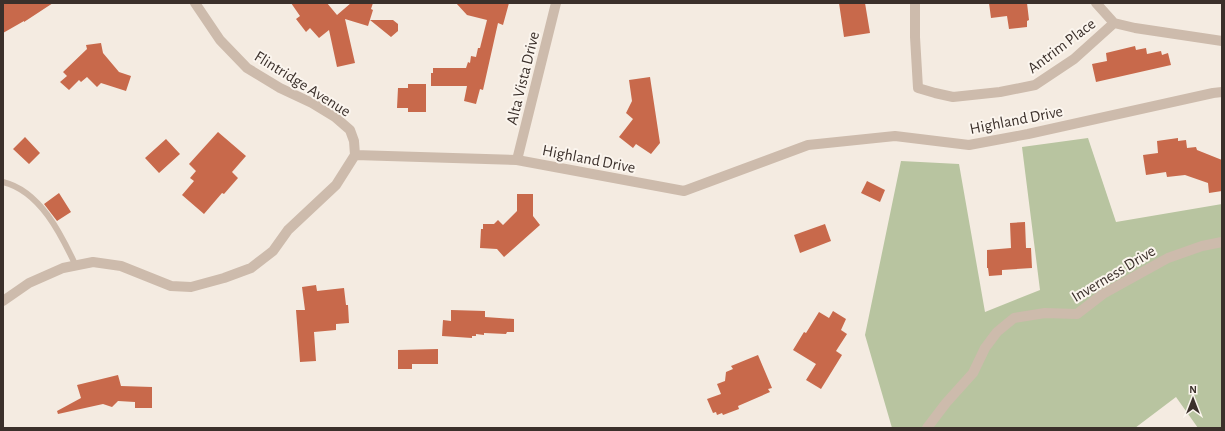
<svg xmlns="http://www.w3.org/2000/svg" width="1225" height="431" viewBox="0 0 1225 431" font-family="'Alegreya Sans',sans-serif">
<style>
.green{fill:#b8c4a0}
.building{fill:#c8694b}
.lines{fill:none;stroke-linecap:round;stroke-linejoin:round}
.service{stroke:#cdbbac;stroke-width:6}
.minor{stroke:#cdbbac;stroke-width:10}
.tertiary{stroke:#cdbbac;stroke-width:10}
.labels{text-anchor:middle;stroke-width:4;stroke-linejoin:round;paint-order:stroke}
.street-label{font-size:16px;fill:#3b302b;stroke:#fbf5ee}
</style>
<rect width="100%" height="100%" fill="#f4ebe1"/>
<path class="green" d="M 1088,138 L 1116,222 L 1222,204 L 1222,428 L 1198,428 L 1176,397 L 1135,428 L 892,428 L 865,335 L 901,161 L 959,164 L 985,312 L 1040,290 L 1022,147 Z"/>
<path class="building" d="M 3,3 L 53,3 L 24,22 L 24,21 L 3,33 Z
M 291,3 L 327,3 L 337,15 L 351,3 L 373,3 L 371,9 L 373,10 L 368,26 L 345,19 L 355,63 L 337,67 L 329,30 L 319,38 L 310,28 L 306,32 L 296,19 L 300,16 Z
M 456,3 L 509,3 L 503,25 L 498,23 L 483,90 L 480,89 L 476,104 L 464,101 L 467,86 L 431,86 L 431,73 L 433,73 L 433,68 L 466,68 L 468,62 L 470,63 L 471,56 L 476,57 L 478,48 L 480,48 L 487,20 L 467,15 Z
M 839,3 L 865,3 L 870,33 L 844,37 Z
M 989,3 L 1027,3 L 1029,20 L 1027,21 L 1027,27 L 1009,29 L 1007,16 L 991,18 Z
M 370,20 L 393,20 L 398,24 L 398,31 L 391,37 Z
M 101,43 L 103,53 L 119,72 L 131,76 L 126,91 L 101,83 L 97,87 L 87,77 L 81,82 L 79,80 L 69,90 L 60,82 L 67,76 L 63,72 L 87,49 L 86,45 Z
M 1135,46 L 1136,50 L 1146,48 L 1147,54 L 1161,51 L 1162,55 L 1168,53 L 1171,65 L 1096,82 L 1092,64 L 1107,61 L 1106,53 Z
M 650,77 L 660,143 L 651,154 L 636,144 L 633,148 L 619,137 L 633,119 L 626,113 L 632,101 L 629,80 Z
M 408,84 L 426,84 L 426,112 L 408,112 L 408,108 L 397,108 L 398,88 L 408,88 Z
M 218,132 L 246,156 L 232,172 L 238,178 L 224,194 L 222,193 L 204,214 L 182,195 L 194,181 L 190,178 L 196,171 L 189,164 Z
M 25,137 L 40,153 L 29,164 L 13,149 Z
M 1178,138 L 1178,141 L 1186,140 L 1187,148 L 1196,147 L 1197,150 L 1222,160 L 1222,191 L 1209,193 L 1208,183 L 1185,175 L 1167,177 L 1166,172 L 1146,175 L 1143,155 L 1158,153 L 1157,141 Z
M 166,139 L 180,154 L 159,173 L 145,158 Z
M 867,181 L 885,190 L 880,202 L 861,193 Z
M 59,193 L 71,212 L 57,221 L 44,204 Z
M 517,194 L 533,194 L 533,216 L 540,225 L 504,257 L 497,249 L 480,248 L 481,229 L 483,229 L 483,224 L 494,224 L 498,220 L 503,225 L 517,211 Z
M 1025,222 L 1026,248 L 1031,248 L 1032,268 L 1002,270 L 1002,275 L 989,276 L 988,268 L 987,268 L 987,250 L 1011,248 L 1010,223 Z
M 825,224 L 831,241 L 800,253 L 794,235 Z
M 316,285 L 317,291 L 344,288 L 346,305 L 348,305 L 349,323 L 336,324 L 336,330 L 314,332 L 316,361 L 300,362 L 296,310 L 305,310 L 302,287 Z
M 451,310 L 485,311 L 485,317 L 514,319 L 514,332 L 507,332 L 506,334 L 484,333 L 484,335 L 476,334 L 476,336 L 472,336 L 472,338 L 442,336 L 443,320 L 451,321 Z
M 833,311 L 846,319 L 841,330 L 847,334 L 836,351 L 842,355 L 821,389 L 806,380 L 816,364 L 793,350 L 804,332 L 806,333 L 819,312 L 829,318 Z
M 438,349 L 438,364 L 412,364 L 412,369 L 398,369 L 398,350 Z
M 758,355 L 772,388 L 768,389 L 770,392 L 738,406 L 739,409 L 723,415 L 722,413 L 717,415 L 716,412 L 713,413 L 707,399 L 721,394 L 717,384 L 725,381 L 726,372 L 733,369 L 731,366 Z
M 118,375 L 121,386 L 152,387 L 152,408 L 135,408 L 135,402 L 118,401 L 112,407 L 103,404 L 58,414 L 57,411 L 81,398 L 77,385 Z"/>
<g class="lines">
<path class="service" d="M 3,182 C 40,191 61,234 76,266"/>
<path class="minor" d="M 915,3 L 915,37 L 918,88 L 935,93 L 953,97 L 1000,92 L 1035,85 L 1074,59 L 1114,23
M 1096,3 L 1114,23 L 1135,28 L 1222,41
M 517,160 L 556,3
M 927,428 L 946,403 L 973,373 L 985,348 L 997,332 L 1014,318 L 1045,313 L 1077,314 L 1103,294 L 1168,258 L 1202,246 L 1222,242"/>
<path class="tertiary" d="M 195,3 L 220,40 L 247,68 L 280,88 L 312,103 L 335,117 L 350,130 L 354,141 L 355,155
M 3,301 L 29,283 L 63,268 L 93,262 L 121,266 L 171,286 L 191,287 L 224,278 L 251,268 L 273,251 L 288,230 L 336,185 L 355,155 L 517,160 L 684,191 L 808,145 L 895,136 L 969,145 L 1028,134 L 1213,93 L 1222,92"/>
</g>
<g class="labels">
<g class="street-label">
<text transform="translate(1061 45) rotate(-37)" y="6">Antrim Place</text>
<text transform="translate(522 78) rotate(-76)" y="6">Alta Vista Drive</text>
<text transform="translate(303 83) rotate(32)" y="6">Flintridge Avenue</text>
<text transform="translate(1016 119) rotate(-11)" y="6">Highland Drive</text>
<text transform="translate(589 158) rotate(11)" y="6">Highland Drive</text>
<text transform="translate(1113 273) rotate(-31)" y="6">Inverness Drive</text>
</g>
</g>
<rect width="1225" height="431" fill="none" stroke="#3b302b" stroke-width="8"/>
<g transform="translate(1193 399)" stroke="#fbf5ee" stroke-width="3" paint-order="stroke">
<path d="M0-3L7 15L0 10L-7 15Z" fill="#3b302b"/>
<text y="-6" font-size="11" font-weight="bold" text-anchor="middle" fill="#3b302b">N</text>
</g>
</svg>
